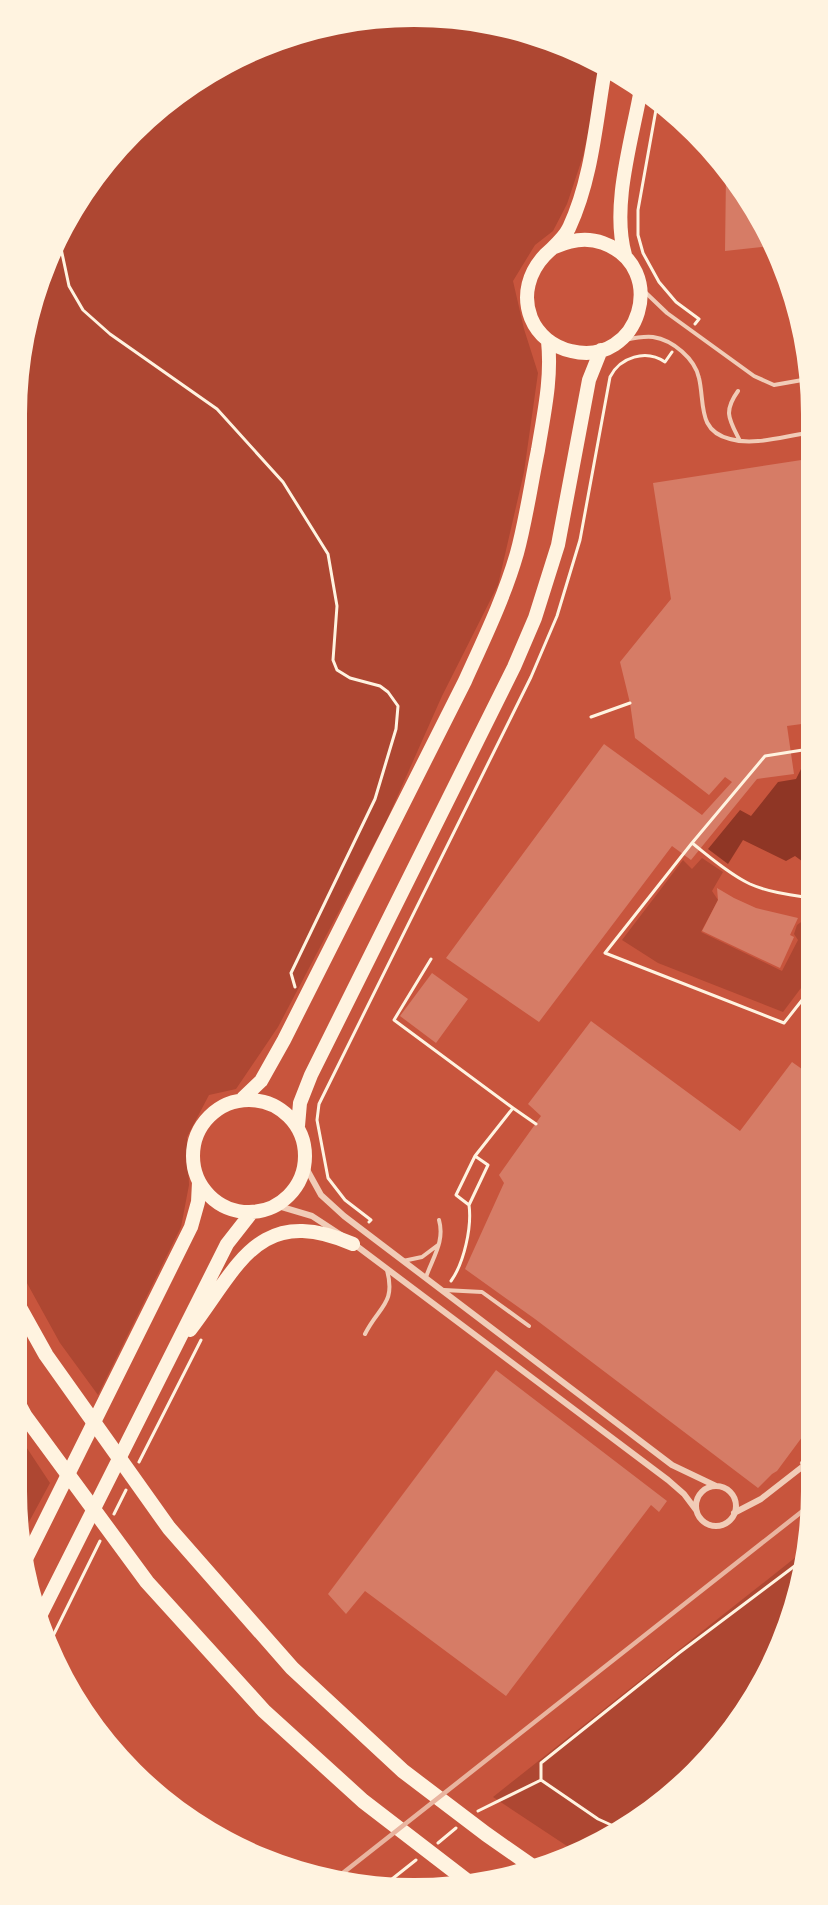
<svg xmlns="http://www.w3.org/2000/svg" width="828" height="1905" viewBox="0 0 828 1905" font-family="'Alegreya Sans',sans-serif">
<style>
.green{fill:#ae4732}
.water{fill:#8f3625}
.building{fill:#d67c66}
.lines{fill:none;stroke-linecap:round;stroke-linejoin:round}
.path{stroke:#fff3e0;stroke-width:3}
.service{stroke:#f1ccb7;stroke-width:4}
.minor{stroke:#f1ccb7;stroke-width:6}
.trunk{stroke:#fff3e0;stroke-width:14}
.motorway{stroke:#fff3e0;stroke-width:15}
.rail{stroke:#e9b49f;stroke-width:4.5}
</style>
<rect width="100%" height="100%" fill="#c8553d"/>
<path class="green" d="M 388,17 L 466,20 L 542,38 L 602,67 L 583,156 L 567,204 L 553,231 L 535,245 L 513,281 L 524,329 L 538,373 L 524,472 L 498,585 L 442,696 L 386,822 L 278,1027 L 236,1089 L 209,1095 L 187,1137 L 189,1185 L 181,1227 L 98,1395 L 60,1343 L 17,1265 L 17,414 L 38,286 L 70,215 L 115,152 L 172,98 L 239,57 L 311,30 Z
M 702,858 L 723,872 L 712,891 L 718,900 L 701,932 L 782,971 L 798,940 L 794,934 L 797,925 L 804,920 L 808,902 L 810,903 L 810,976 L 783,1012 L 658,963 L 622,940 L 683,860 L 692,869 Z
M 17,1433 L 50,1483 L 23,1533 L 17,1491 Z
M 801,1553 L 790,1619 L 758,1689 L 713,1753 L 612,1835 L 576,1852 L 493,1797 Z"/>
<path class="water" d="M 809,768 L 810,867 L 795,856 L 786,861 L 743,840 L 728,864 L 708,849 L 740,810 L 751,816 L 778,782 L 796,779 L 801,769 Z"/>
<path class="building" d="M 728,171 L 729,172 L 772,246 L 725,251 L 726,175 Z
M 808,459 L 809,723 L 787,726 L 794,774 L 757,779 L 691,860 L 672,846 L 539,1022 L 446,958 L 604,744 L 702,815 L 732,782 L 725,777 L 709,795 L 635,738 L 630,703 L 620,662 L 671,599 L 653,483 Z
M 717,888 L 734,898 L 756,908 L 798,918 L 790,935 L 794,937 L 780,968 L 702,931 L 718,900 Z
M 432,973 L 468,999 L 436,1043 L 400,1016 Z
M 591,1021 L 740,1131 L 792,1062 L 809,1074 L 810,1071 L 811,1425 L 777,1471 L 772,1474 L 758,1488 L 535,1319 L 465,1269 L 504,1183 L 499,1175 L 541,1116 L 528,1104 Z
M 496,1370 L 667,1501 L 659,1512 L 651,1505 L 506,1696 L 365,1591 L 346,1614 L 328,1594 Z"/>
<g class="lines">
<path class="path" d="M 657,104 L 638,210 L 638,235 L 643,253 L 659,282 L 676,302 L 699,319 L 695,324
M 59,239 L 69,286 L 83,310 L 110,334 L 217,409 L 283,482 L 328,554 L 337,606 L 333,660 L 337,670 L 350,678 L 380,686 L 388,692 L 398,706 L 396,729 L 375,799 L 291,973 L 295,987
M 591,717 L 630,703
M 809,749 L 765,756 L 692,843 L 605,953 L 784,1023 L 810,990
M 692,843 C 710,857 729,874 750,884 C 768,892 790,895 810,898
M 431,959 L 394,1020 L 513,1108
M 469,1205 L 488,1165 L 475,1156
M 369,1222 L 371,1220 L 345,1200 L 328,1178 L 317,1120 L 319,1104 L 531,677 L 557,616 L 580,540 L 610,377 C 620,357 646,349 665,362 L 672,352
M 451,1281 C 464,1263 472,1227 469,1205 L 456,1195 L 475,1156 L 513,1108 L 536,1124
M 139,1462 L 201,1340
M 114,1514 L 126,1490
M 49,1644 L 100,1541
M 541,1780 L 598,1819 L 620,1829
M 478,1811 L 541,1780 L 541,1763 L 679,1653 L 800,1562
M 438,1843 L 456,1828
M 387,1883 L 416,1860"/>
<path class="service" d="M 645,292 L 667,313 L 754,376 L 774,385 L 808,379
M 625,340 C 634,338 644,336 653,337 C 673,340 695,359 699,378 C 705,403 697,431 730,439 C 754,446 784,436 808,433
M 738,391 C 723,412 729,419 740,441
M 403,1261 L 422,1257 L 438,1245
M 426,1277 C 433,1257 445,1241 439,1220
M 444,1290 L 482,1292 L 529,1326
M 365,1334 C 379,1306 396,1304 387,1270"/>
<path class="minor" d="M 305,1166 L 321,1195 L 344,1216 L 672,1465 L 716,1486
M 275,1205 L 312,1216 L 341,1235
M 354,1244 L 668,1480 L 684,1494 L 696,1510
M 803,1463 L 811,1453
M696 1506a20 20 0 1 1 40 0a20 20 0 1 1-40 0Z
M 734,1513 L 761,1499 L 811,1460"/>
<path class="trunk" d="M 555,247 C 570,240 587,237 603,243 C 670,267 640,368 571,351 C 553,347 538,335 531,318 C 522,295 529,272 545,255 C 554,246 563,240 569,228 C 592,179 596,121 605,69
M 625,255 C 611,206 632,140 641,89
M 243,1098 L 261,1081 L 284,1040 L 465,681 C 484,639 504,598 517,553 C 526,520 531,484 538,450 C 544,413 552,378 548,341
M193 1156a56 56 0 1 1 112 0a56 56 0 1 1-112 0Z
M 298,1126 L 300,1103 L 311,1075 L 514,667 L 535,618 L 558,545 L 589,380 L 601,350
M 190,1330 C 239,1266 258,1203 353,1244
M 27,1557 L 191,1227 L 198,1202 L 199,1182
M 38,1620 L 227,1244 L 252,1212"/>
<path class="motorway" d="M 17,1303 L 46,1355 L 169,1528 L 292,1668 L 403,1771 L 486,1834 L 536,1869
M 17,1401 L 25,1416 L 147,1582 L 264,1711 L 363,1801 L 471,1884"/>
<path class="rail" d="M 334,1880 L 809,1506"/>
</g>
<path d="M0 0H828V1905H0ZM414 27H414A387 387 0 0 1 801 414V1491A387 387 0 0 1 414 1878H414A387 387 0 0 1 27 1491V414A387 387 0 0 1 414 27Z" fill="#fff3e0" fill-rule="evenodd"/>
</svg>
